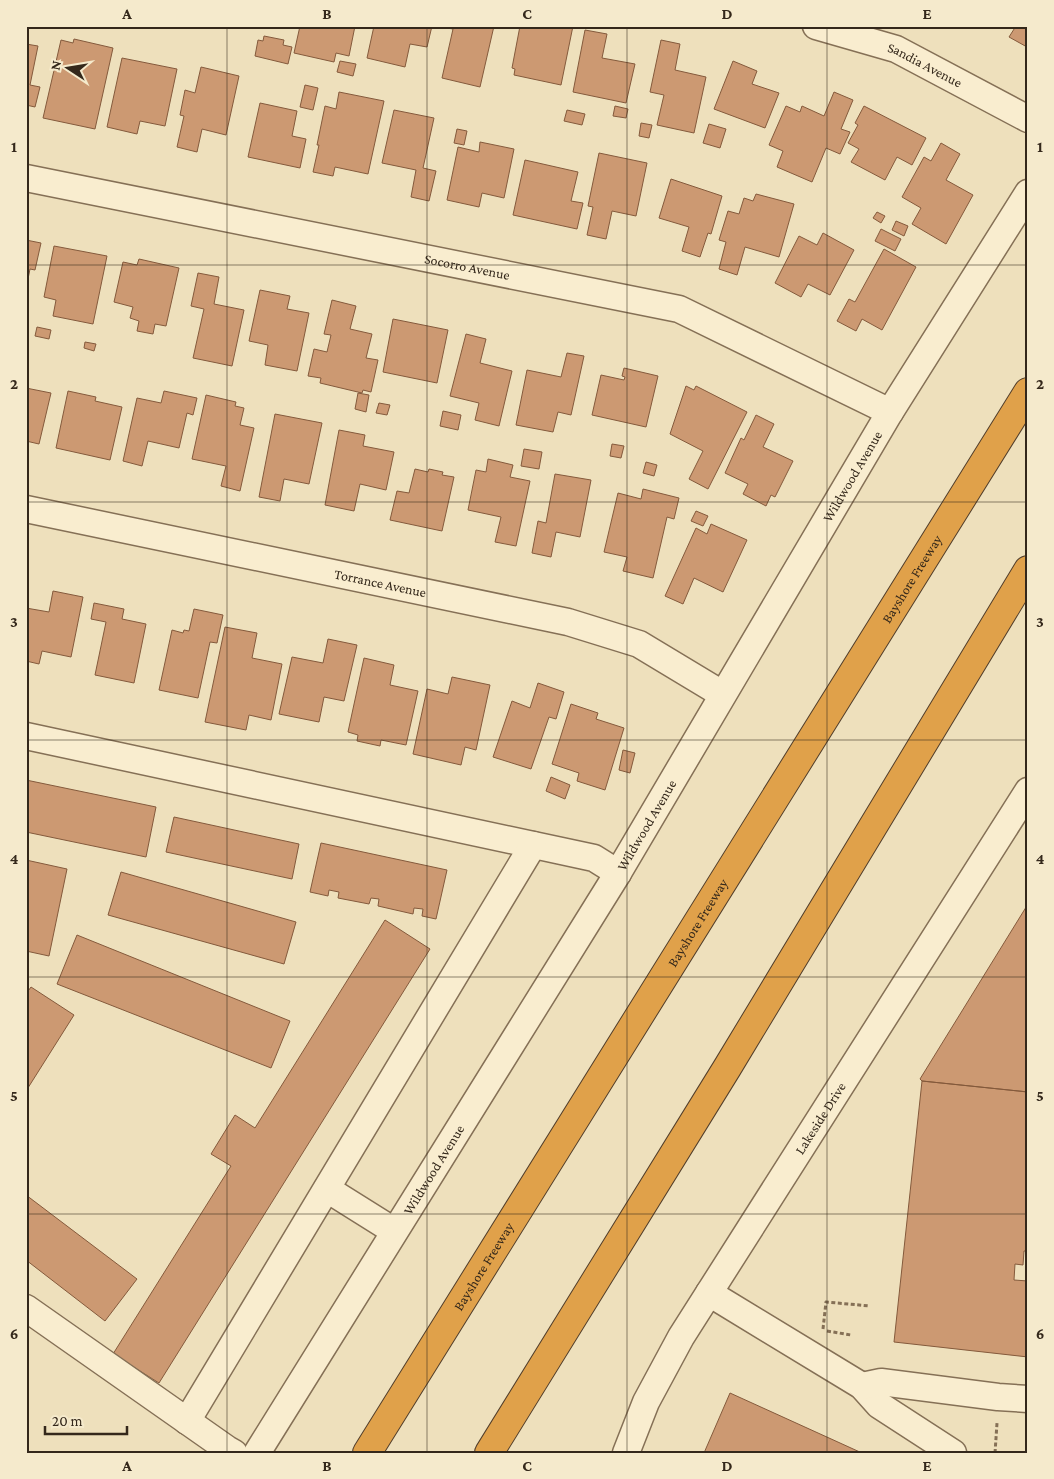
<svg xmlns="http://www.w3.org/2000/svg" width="1054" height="1479" viewBox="0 0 1054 1479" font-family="'Crimson Pro',serif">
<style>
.building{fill:#cc9972;stroke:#845a3c}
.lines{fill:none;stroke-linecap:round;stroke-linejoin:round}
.minor-casing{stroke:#857056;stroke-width:29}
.highway-casing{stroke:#523e2b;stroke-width:30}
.path{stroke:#857056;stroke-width:3;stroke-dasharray:4 2.5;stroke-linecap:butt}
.minor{stroke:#f9edcf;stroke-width:26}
.highway{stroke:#e0a14a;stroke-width:28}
.grid{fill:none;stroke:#34281b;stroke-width:1;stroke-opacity:0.55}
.labels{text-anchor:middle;stroke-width:4;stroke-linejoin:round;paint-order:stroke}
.street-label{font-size:14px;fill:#34281b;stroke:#f5eacc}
.neatline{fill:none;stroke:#34281b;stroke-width:2}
.grid-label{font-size:16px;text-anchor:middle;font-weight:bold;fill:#34281b}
</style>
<rect width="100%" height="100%" fill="#eee0bc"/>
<path class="building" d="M 300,26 L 355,26 L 349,56 L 336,53 L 334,62 L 294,53 Z
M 374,26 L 432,26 L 427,47 L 410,44 L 405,67 L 367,58 Z
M 448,26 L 494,26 L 480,87 L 442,78 L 453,29 L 447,28 Z
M 520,26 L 573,26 L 561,85 L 514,75 L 515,69 L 512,68 Z
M 1016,26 L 1028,26 L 1027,47 L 1009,37 Z
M 585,30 L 607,34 L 602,58 L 635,64 L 626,103 L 573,92 Z
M 264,36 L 284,40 L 283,45 L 292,47 L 288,64 L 255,56 L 258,40 L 263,41 Z
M 74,39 L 113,48 L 95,129 L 43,118 L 61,40 L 73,43 Z
M 661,40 L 680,44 L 675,70 L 706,77 L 694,133 L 657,125 L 664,95 L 650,92 Z
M 26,44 L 38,46 L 30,85 L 40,87 L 35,107 L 26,105 Z
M 122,58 L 177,69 L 165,126 L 140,121 L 137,134 L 107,127 Z
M 340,61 L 356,64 L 353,76 L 337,72 Z
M 733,61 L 757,71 L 752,84 L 779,93 L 765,128 L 714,109 Z
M 201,67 L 239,76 L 226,135 L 202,129 L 197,152 L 177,147 L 184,116 L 180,115 L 185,90 L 195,93 Z
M 305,85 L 318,88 L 313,110 L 300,107 Z
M 339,92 L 384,101 L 368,174 L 335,167 L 333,176 L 313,172 L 319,145 L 317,145 L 325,106 L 336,109 Z
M 834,92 L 853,100 L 841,129 L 850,132 L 840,154 L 826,148 L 812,182 L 777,167 L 783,151 L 769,145 L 786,106 L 800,112 L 802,106 L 824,116 Z
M 260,103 L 297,111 L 292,136 L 306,139 L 300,168 L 248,157 Z
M 615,106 L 628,109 L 626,118 L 613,116 Z
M 864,106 L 926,138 L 912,165 L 897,157 L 885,180 L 851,162 L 859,149 L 848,143 L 858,125 L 855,123 Z
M 394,110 L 434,118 L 423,168 L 436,171 L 429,201 L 411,197 L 416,170 L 382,163 Z
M 567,110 L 585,114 L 582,125 L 564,121 Z
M 641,123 L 652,125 L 649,138 L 639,136 Z
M 709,124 L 726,129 L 720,148 L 703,143 Z
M 457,129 L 467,131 L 464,145 L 454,143 Z
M 480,142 L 514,149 L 504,198 L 482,193 L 479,207 L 447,200 L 458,147 L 479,152 Z
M 941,143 L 960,154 L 946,180 L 973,195 L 946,244 L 912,224 L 921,208 L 902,197 L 924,157 L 931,161 Z
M 599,153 L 647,163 L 636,216 L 612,211 L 606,239 L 587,235 L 593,207 L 588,206 Z
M 525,160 L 578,172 L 571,201 L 583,203 L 577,229 L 513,215 Z
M 671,179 L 722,196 L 711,234 L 708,233 L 700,257 L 682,251 L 689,227 L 659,218 Z
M 756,194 L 794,204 L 779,257 L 745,247 L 737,275 L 719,269 L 726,242 L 719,240 L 728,211 L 739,214 L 744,198 L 753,201 Z
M 877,212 L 885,216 L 881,223 L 873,218 Z
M 896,221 L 908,226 L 904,236 L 892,230 Z
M 881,229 L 901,239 L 895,251 L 875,241 Z
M 823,233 L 854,250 L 830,295 L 808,284 L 801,297 L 775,283 L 799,236 L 817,245 Z
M 26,240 L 41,243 L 35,270 L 30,269 L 26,289 Z
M 54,246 L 107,256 L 93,324 L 53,316 L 56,300 L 44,297 Z
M 884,249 L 916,267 L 882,330 L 862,319 L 856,331 L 837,321 L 849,299 L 855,302 Z
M 139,259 L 179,268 L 166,326 L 155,324 L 153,334 L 137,331 L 139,321 L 130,318 L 133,307 L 114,302 L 123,262 L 137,265 Z
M 198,273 L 219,277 L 214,304 L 244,310 L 232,366 L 193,358 L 204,309 L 191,306 Z
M 260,290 L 290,296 L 287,309 L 309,313 L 297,371 L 265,365 L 268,345 L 249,341 Z
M 332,300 L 356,306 L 350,329 L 372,334 L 366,358 L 378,360 L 371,392 L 363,390 L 362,393 L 320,383 L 321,378 L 308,376 L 314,349 L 327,352 L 331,335 L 324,334 Z
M 393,319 L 448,330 L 437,383 L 383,372 Z
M 37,327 L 51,330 L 49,339 L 35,336 Z
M 466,334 L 486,339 L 480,363 L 512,371 L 499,426 L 475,420 L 479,403 L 450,396 Z
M 85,342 L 96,344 L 94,351 L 84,348 Z
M 567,353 L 584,356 L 571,415 L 558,412 L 553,432 L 516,425 L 527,370 L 561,377 Z
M 624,368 L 658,376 L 646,427 L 592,415 L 601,375 L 624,380 L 625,377 L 622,376 Z
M 686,386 L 694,390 L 696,386 L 747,412 L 708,489 L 689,479 L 703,451 L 670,434 Z
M 26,388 L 51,393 L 39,444 L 26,441 Z
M 68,391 L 96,397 L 95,401 L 122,407 L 110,460 L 56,448 Z
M 164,391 L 197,398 L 193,415 L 187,413 L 179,448 L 148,441 L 142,466 L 123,461 L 137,398 L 161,403 Z
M 358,393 L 369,395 L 366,412 L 355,409 Z
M 206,395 L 236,402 L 235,406 L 244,408 L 240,425 L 254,428 L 240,491 L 221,486 L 226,466 L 192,459 Z
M 379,403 L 390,405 L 387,415 L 376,413 Z
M 443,411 L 461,415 L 458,430 L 440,426 Z
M 275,414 L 322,423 L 309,484 L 284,479 L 280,501 L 259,497 Z
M 756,415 L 774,424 L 763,447 L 793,461 L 775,497 L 771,495 L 766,506 L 743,494 L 748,484 L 725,473 L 741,438 L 744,440 Z
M 339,430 L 365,435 L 363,446 L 394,452 L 386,490 L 360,484 L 354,511 L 325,505 Z
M 612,444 L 624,446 L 621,458 L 610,456 Z
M 524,449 L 542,452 L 539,469 L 521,466 Z
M 488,459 L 513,465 L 510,477 L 530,481 L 516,546 L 495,542 L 501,517 L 468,510 L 476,470 L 486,472 Z
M 646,462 L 657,465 L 654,476 L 643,473 Z
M 415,469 L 428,472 L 429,469 L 443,472 L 442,475 L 454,477 L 442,531 L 390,520 L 397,491 L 409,493 Z
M 555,474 L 591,480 L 580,537 L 556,532 L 551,557 L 532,553 L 538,521 L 546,523 Z
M 643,489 L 679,498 L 674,519 L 667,517 L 653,578 L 623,571 L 627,557 L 604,552 L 618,493 L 641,499 Z
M 696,511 L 708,516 L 703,526 L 691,521 Z
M 711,524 L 747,540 L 723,592 L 694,578 L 683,604 L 665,596 L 696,528 L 707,534 Z
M 53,591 L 83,597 L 71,657 L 42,651 L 39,664 L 26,661 L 26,608 L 49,612 Z
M 94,603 L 124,609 L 122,619 L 146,624 L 134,683 L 95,675 L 106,622 L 91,619 Z
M 194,609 L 223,615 L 217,643 L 210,642 L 198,698 L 159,690 L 172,630 L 183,633 L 184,630 L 189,631 Z
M 225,627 L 257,633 L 252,658 L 282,664 L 271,720 L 249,715 L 246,730 L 205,722 Z
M 328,639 L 357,645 L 344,701 L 324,697 L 319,722 L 279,714 L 292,657 L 323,663 Z
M 364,658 L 394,665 L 390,685 L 418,691 L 406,745 L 381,740 L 380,746 L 357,741 L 358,735 L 348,732 Z
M 452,677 L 490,685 L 476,750 L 465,747 L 461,765 L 413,754 L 427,689 L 448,694 Z
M 538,683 L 564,692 L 556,719 L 549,717 L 531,769 L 493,757 L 512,701 L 530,708 Z
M 571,704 L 598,713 L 596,719 L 624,728 L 605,790 L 577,781 L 579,773 L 552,764 Z
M 623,750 L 635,753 L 630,773 L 619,770 Z
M 551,777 L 570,785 L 565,799 L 546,791 Z
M 26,780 L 156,807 L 146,857 L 26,832 Z
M 174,817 L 299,844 L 292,879 L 166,852 Z
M 321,843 L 447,870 L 436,919 L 422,916 L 423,909 L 414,908 L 413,914 L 378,906 L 379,899 L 371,898 L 369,904 L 338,898 L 339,892 L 329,890 L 328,896 L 310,892 Z
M 26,860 L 67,869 L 49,956 L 26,951 Z
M 121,872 L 296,922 L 284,964 L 108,915 Z
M 1028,904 L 1028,1092 L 922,1081 L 920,1079 Z
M 385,920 L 430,949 L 159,1383 L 113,1354 L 231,1166 L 211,1154 L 235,1115 L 255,1128 Z
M 77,935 L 290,1021 L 271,1068 L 57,984 Z
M 31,987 L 74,1015 L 26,1091 L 26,994 Z
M 922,1081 L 1028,1092 L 1028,1251 L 1024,1251 L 1023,1265 L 1015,1264 L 1014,1280 L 1028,1281 L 1028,1357 L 894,1342 Z
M 26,1195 L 137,1279 L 105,1321 L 26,1260 Z
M 730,1393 L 862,1453 L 704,1453 Z"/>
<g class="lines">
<defs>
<g id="minor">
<path id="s1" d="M 816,26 L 896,49 L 1028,119"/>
<path id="s2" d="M 26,178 L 679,309 L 890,412"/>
<path id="s3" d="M 26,509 L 568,622 L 639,644 L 722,694"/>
<path d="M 26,736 L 594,858 L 618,873"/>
<path d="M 327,1189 L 394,1231"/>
<path d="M 709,1293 L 862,1386 L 879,1405 L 953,1453"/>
<path d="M 26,1308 L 227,1449 L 234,1453"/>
<path d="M 862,1386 L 881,1382 L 998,1397 L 1028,1399"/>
<path d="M 187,1421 L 533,845"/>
<path id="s4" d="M 257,1453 L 618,873 L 890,412 L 1028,193"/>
<path id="s5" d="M 626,1453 L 646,1402 L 681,1337 L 1028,791"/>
</g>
<g id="highway">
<path id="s6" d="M 367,1453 L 1028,392"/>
<path d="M 489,1453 L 727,1068 L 1028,570"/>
</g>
</defs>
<use href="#minor" class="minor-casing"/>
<use href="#highway" class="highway-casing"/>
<path class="path" d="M 823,1329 L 826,1302 L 870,1306
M 827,1331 L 851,1335
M 995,1453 L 997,1423"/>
<use href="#minor" class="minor"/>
<use href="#highway" class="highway"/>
</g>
<path class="grid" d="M 227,26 L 227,1453M 427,26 L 427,1453M 627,26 L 627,1453M 827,26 L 827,1453M 26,265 L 1028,265M 26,502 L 1028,502M 26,740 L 1028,740M 26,977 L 1028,977M 26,1214 L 1028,1214"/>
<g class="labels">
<g class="street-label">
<text dy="5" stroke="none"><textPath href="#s1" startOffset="116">Sandia Avenue</textPath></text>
<text dy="5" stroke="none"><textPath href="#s2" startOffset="450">Socorro Avenue</textPath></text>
<text dy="5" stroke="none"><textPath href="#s4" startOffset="1144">Wildwood Avenue</textPath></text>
<text dy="5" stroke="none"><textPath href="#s6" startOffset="1030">Bayshore Freeway</textPath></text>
<text dy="5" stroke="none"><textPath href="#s3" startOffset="362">Torrance Avenue</textPath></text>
<text dy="5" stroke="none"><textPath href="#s4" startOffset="739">Wildwood Avenue</textPath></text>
<text dy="5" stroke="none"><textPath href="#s6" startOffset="625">Bayshore Freeway</textPath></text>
<text dy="5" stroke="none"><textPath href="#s5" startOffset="388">Lakeside Drive</textPath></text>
<text dy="5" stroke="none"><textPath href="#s4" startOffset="334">Wildwood Avenue</textPath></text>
<text dy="5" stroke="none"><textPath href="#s6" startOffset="220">Bayshore Freeway</textPath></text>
</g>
</g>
<rect width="1054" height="1479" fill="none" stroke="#f5eacc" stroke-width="55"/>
<g transform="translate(68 68) rotate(282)" stroke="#f5eacc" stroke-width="4" paint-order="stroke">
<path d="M0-4L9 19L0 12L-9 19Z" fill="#34281b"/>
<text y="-8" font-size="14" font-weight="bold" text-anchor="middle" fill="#34281b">N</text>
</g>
<path d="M45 1426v8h82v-8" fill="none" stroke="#34281b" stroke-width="2.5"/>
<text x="52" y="1426" font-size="15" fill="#34281b" stroke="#f5eacc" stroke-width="4" paint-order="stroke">20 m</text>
<rect x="28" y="28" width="998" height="1424" class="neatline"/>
<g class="grid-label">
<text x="127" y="19">A</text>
<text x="327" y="19">B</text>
<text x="527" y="19">C</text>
<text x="727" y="19">D</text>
<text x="927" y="19">E</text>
<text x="14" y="152">1</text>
<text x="1040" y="152">1</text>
<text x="14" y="389">2</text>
<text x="1040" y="389">2</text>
<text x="14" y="627">3</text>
<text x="1040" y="627">3</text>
<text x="14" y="864">4</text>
<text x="1040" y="864">4</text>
<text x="14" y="1101">5</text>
<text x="1040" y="1101">5</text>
<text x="14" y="1339">6</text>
<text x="1040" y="1339">6</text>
<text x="127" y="1471">A</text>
<text x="327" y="1471">B</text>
<text x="527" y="1471">C</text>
<text x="727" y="1471">D</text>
<text x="927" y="1471">E</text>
</g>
</svg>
